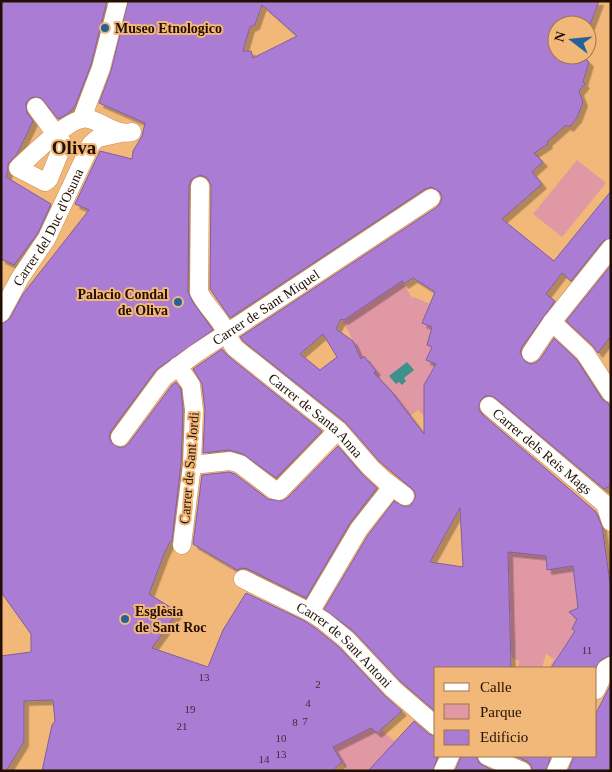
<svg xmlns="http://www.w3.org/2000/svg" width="612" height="772" viewBox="0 0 612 772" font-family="'Times New Roman',serif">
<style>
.green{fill:#e098a4}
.water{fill:#3d918a}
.building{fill:#aa7bd3;stroke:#805e9d;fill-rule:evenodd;filter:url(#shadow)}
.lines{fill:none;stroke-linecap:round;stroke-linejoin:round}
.street-casing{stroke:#c89254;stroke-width:19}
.street{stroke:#fff;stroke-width:18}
.poi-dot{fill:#24639a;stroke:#f1b87a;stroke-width:2}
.labels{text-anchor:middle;stroke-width:4;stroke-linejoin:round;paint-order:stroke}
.number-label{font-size:11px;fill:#452a35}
.poi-label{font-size:14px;font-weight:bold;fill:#230f00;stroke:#f1b87a;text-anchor:start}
.street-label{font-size:14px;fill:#230f00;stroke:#f1b87a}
.district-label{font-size:19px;font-weight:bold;fill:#230f00;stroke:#f1b87a}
</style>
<defs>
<filter id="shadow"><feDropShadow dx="4.5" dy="4.5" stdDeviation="0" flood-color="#0004"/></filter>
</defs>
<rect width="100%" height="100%" fill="#f1b87a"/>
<path class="green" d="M 577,160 L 606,183 L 562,237 L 533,214 Z
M 403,282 L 412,298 L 414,297 L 430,304 L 422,323 L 432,327 L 429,334 L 431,335 L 432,347 L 426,360 L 436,364 L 429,376 L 426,418 L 418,410 L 410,416 L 383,383 L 374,391 L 367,378 L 376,371 L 364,356 L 357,361 C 355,346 352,334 342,322 L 392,286 Z
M 508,536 L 546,556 L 547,570 L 573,566 L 578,608 L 569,612 L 577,619 L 572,629 L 578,634 L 566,645 L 557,659 L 555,659 L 558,662 L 555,667 L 556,668 L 549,668 L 554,659 L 546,654 L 542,668 L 518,668 L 519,661 L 511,657 Z
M 371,728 L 378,734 L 382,730 L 395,742 L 368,771 L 347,771 L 333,747 Z"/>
<path class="water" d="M 407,362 L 414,370 L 404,378 L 406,381 L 402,385 L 399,382 L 396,384 L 389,376 Z"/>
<path class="building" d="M 1,1 L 107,1 L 91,65 L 75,106 L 69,113 L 58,119 L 41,98 L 34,97 L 29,99 L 26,103 L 27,113 L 33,121 L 17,154 L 8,164 L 8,172 L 6,177 L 51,204 L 38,233 L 14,265 L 1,259 Z
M 128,1 L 599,1 L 590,25 L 557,25 L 557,55 L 581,55 L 589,62 L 583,82 L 585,84 L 579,91 L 583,102 L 577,118 L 569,127 L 566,125 L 547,142 L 548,144 L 534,153 L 543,162 L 532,172 L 542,184 L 502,219 L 554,261 L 611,191 L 611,238 L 603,241 L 571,281 L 562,273 L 546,294 L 555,301 L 522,347 L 520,353 L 525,361 L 530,364 L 535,363 L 540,359 L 554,338 L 577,360 L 602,399 L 608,403 L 611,408 L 611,485 L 604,489 L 495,398 L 490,396 L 485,396 L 481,400 L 479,405 L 479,410 L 482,414 L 596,512 L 602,526 L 611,590 L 611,655 L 601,660 L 595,668 L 551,668 L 575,631 L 572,629 L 577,619 L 569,612 L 578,608 L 573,566 L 547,570 L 546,556 L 508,552 L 511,668 L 436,668 L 436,712 L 400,681 L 353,631 L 324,609 L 368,535 L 394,501 L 403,506 L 410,506 L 415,498 L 415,492 L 411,488 L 378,460 L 345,422 L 243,341 L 240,337 L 437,207 L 440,203 L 442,198 L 440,192 L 431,187 L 425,189 L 230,318 L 210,289 L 211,186 L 209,181 L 206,177 L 200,175 L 191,180 L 189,186 L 188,292 L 193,302 L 213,330 L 156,370 L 111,431 L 109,436 L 111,442 L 118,447 L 124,447 L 128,444 L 172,385 L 176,382 L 181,389 L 183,410 L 181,464 L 172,541 L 170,542 L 164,554 L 149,594 L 178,612 L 152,648 L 208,667 L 223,630 L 246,593 L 305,621 L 318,630 L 339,647 L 385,696 L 402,711 L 377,733 L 371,728 L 333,747 L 342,762 L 332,771 L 42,771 L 52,725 L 55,721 L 53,700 L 24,701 L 24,742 L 6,771 L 1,771 L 1,656 L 31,652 L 31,634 L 1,592 L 1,325 L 10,318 L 23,294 L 89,210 L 75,204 L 100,151 L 132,159 L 133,151 L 142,136 L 145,123 L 99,103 L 111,71 ZM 262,5 L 297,36 L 253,58 L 251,51 L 243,51 L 250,27 L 255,25 ZM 413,278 L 435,292 L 422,323 L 432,327 L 427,345 L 432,347 L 426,360 L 436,364 L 424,385 L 424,434 L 391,391 L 374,373 L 376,371 L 364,356 L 361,359 L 353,341 L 336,329 L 341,319 L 344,320 L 402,281 L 404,284 ZM 323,334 L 337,357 L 320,370 L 300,354 ZM 460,508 L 463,567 L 430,562 Z
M 611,265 L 611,336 L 598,353 L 592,345 L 566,321 Z
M 222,349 L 228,356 L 322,431 L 276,478 L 243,454 L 229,450 L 203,453 L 205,410 L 202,384 L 193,369 Z
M 338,446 L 362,474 L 377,488 L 350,523 L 306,598 L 248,569 L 242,568 L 237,570 L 193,544 L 202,475 L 229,472 L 235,474 L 268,499 L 282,501 L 287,498 Z
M 611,684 L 611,771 L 568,771 L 574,756 L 596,756 L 596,713 Z
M 414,721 L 429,734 L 436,736 L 436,756 L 438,756 L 433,771 L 368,771 Z
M 461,756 L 477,756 L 479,763 L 494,771 L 455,771 Z
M 513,756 L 551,756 L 546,771 L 532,771 L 531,765 L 527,761 Z"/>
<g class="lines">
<defs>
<g id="street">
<path d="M 36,107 L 63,144 L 49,179 L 45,182 L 18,168 C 31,156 72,114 89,119 C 104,123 117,136 132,132"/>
<path d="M 82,118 L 101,68 L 118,2"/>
<path id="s1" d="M 200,186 L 199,292 C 205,305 217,315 224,328 C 228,335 230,342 235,348 L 338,430 L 370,467 L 385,481 L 405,496"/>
<path id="s2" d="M 1,313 L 20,278 L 47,238 L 91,144 L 98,138 L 121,133"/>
<path d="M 552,322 L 585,353 L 611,393"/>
<path d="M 531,353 L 552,322 L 611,248"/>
<path d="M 178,366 L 191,385 L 194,410 L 192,465 L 182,545"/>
<path id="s3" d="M 489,406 L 605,504 L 611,522"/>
<path id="s4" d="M 120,437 L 164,377 L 195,354 L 431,198"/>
<path d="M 192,465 L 230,461 L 240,464 L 274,490 L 279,491 L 338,430"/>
<path id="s5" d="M 243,579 L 310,612 L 324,621 L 346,639 L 393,689 L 436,726"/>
<path d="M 310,612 L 359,529 L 392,487"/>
<path d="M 596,690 L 606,669 L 611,666"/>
<path d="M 487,756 L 522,771"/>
<path d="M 443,771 L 450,756"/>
<path d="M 556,771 L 563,756"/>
</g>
</defs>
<use href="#street" class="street-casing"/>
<use href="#street" class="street"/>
</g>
<g class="poi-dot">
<circle cx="105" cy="28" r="5"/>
<circle cx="178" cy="302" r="5"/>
<circle cx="125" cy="619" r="5"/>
</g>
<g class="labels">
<g class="number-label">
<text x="587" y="654">11</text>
<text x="204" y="681">13</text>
<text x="318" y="688">2</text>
<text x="308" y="707">4</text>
<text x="190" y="713">19</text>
<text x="305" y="725">7</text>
<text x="295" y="726">8</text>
<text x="182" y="730">21</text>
<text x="281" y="742">10</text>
<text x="281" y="758">13</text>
<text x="264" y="763">14</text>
</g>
<g class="poi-label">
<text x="115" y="33">Museo Etnologico</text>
<text x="168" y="299" text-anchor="end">Palacio Condal<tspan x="168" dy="16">de Oliva</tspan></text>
<text x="135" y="616">Esglèsia<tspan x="135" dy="16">de Sant Roc</tspan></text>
</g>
<g class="street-label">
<text dy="5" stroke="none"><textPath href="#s2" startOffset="98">Carrer del Duc d'Osuna</textPath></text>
<text dy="5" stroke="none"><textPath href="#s4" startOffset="198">Carrer de Sant Miquel</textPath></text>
<text dy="5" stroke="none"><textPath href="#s1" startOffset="278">Carrer de Santa Anna</textPath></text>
<text dy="5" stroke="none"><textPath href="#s3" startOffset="70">Carrer dels Reis Mags</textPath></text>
<text transform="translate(189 468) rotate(-85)" y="5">Carrer de Sant Jordi</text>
<text dy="5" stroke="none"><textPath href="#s5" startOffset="122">Carrer de Sant Antoni</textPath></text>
</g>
<g class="district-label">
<text x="74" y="154">Oliva</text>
</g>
</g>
<rect width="612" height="772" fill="none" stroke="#230f00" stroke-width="5"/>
<rect x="434" y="667" width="162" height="90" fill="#f1b87a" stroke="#9f7449"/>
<rect x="444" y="683" width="25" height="8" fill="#ffffff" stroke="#9f7449"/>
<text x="480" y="692" font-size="15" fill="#230f00">Calle</text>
<rect x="444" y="704" width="25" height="15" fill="#e098a4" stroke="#9f7449"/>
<text x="480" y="717" font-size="15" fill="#230f00">Parque</text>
<rect x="444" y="730" width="25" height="15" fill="#aa7bd3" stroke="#9f7449"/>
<text x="480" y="742" font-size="15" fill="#230f00">Edificio</text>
<g transform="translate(572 40) rotate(286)"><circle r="24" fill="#f1b87a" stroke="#9f7449"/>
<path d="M0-4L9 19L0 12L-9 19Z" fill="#24639a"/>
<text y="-8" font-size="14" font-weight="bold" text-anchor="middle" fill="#230f00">N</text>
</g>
</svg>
